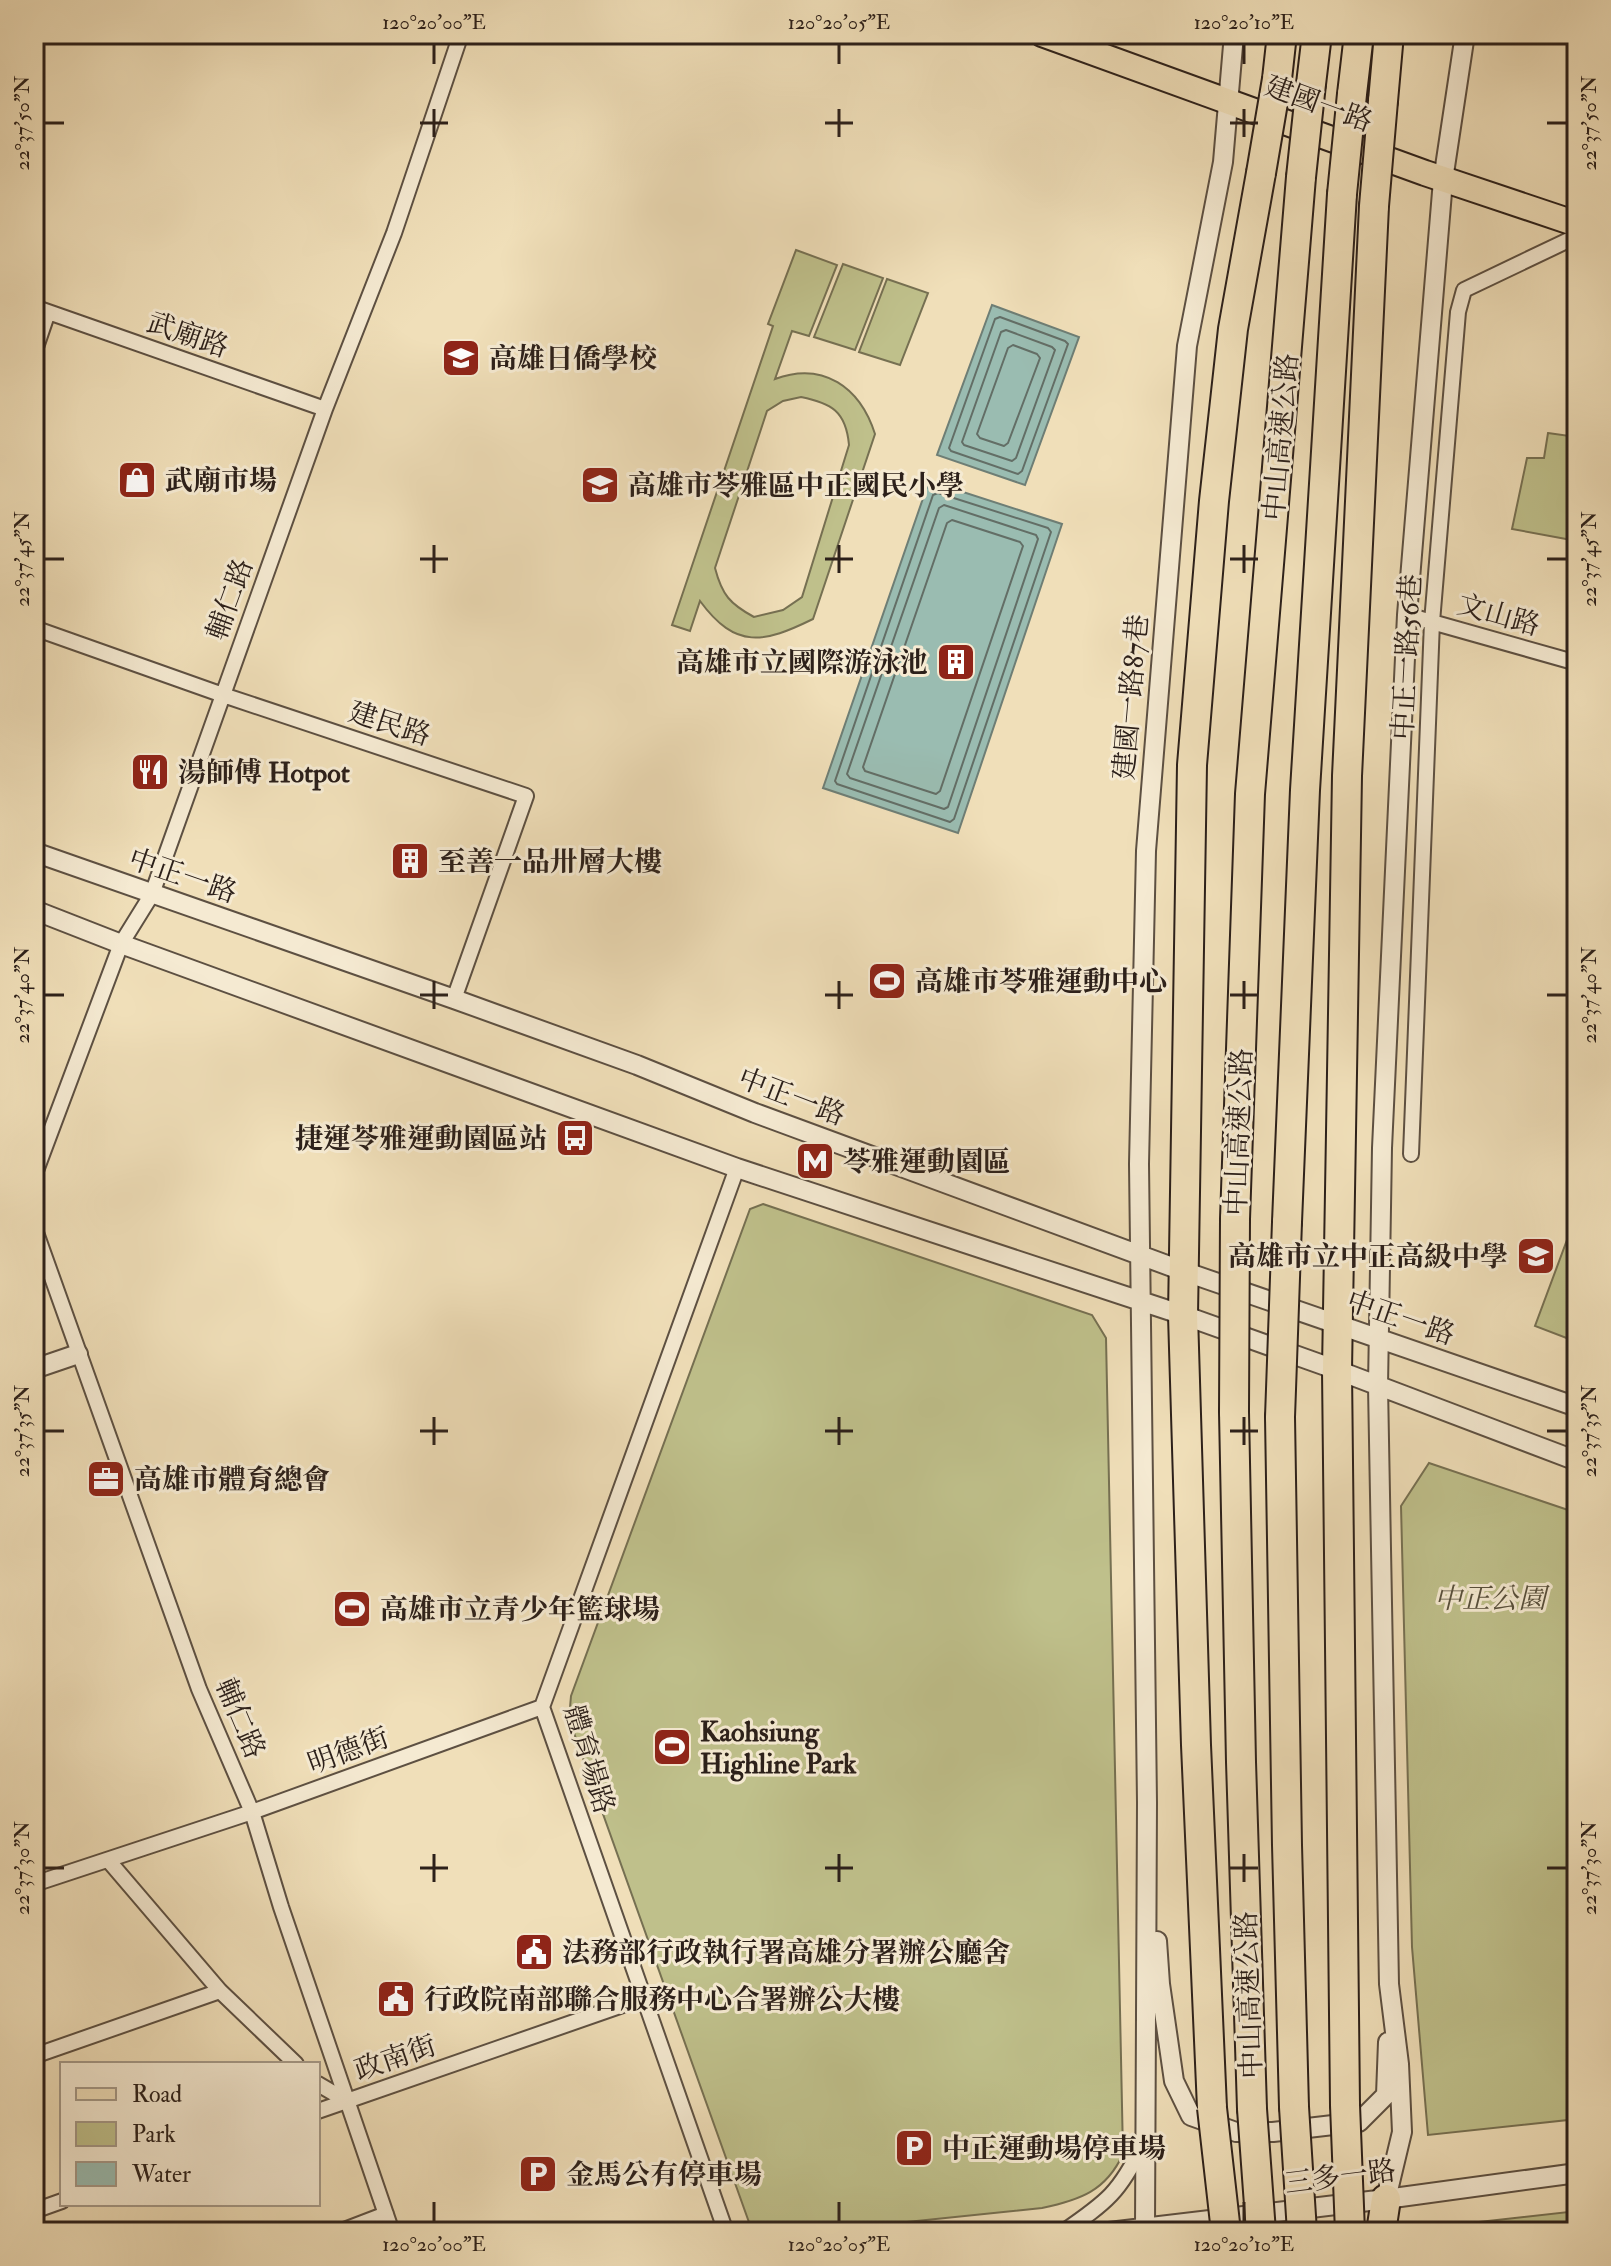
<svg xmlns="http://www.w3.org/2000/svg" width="1611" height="2266" viewBox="0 0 1611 2266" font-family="'IM FELL Double Pica','Noto Serif TC',serif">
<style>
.green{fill:#bfc08b;stroke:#767052;stroke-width:2;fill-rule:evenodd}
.water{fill:#9abcb1;stroke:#6e7e75;stroke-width:2}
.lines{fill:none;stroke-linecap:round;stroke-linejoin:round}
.shore{stroke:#636e66;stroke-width:2}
.minor-casing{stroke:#5d5042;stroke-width:18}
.tertiary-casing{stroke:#5d5042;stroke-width:22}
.primary-casing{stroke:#2c201a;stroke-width:28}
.motorway-casing{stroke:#2c201a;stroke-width:32}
.minor{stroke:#f5ead2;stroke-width:14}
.tertiary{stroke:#f5ead2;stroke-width:18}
.primary{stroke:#f0dfb9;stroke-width:24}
.motorway{stroke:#f0dfb9;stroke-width:28}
.motorway-bridge-casing{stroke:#2c201a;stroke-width:32;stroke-linecap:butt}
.motorway-bridge{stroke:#f0dfb9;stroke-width:28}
.ticks{fill:none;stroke:#2c201a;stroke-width:3}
.labels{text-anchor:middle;stroke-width:6;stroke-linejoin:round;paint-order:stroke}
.street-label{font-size:28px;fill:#2c201a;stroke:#f5ead2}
.poi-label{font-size:28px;font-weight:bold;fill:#2c201a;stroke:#f5ead2;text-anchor:start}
.park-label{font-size:28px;font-style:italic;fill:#58503c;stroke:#f5ead2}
.neatline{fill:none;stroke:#2c201a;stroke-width:3}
.ticks-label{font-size:20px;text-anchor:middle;fill:#2c201a}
</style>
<rect width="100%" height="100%" fill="#f0dfb9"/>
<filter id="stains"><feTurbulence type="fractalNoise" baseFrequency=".0025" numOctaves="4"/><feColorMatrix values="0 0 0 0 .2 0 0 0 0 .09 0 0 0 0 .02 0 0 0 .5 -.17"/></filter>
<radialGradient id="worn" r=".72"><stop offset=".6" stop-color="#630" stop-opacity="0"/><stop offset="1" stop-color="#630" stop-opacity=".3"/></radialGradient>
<path class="green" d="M 796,250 L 837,265 L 809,336 L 792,331 L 775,379 C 823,361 860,387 875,434 L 813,619 C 764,643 736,650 700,601 L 690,631 L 672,625 L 773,326 L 768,324 ZM 801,397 C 831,403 846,411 849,445 L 802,597 L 783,610 L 754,617 C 730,604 722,595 715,568 L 767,411 L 783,401 Z
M 843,264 L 883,278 L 855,350 L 814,337 Z
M 887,279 L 928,293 L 900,365 L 859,352 Z
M 1548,433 L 1577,437 L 1577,541 L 1512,529 L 1527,458 L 1544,458 Z
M 763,1204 L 1092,1315 L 1106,1338 L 1123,2154 C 1106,2191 1080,2200 1042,2208 L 810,2232 L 765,2232 L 750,2225 L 569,1719 L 571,1696 L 750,1209 Z
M 1577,1213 L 1577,1342 L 1535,1326 Z
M 1429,1463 L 1577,1513 L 1577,2119 L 1428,2135 L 1412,1947 L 1401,1506 Z
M 1577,2211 L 1577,2232 L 1389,2232 Z"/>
<path class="water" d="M 992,305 L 1079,337 L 1025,485 L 937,455 Z
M 929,481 L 1062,524 L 958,833 L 823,788 Z"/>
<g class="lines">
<path class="shore" d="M 1000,317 L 1065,341 L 1068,344 L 1022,471 L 1018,474 L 951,451 L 949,448 L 995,319 Z
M 1006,330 L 1052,347 L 1055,350 L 1016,458 L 1012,461 L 964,445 L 962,442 L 1001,332 Z
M 1013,345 L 1037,354 L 1040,358 L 1008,443 L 1004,446 L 980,438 L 977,434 L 1008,348 Z
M 938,493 L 1048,528 L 1051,532 L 954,819 L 950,822 L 837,784 L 835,781 L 933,495 Z
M 944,505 L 1036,535 L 1038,539 L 948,807 L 944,809 L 850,778 L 847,774 L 939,508 Z
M 952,520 L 1020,542 L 1023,546 L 940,791 L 936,794 L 865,771 L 863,767 L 947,523 Z"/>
<defs>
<path id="minor" d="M 34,307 L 325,409
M 34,353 L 48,312
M 1407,615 L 1577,663
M 34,628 L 223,695 L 526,796 L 454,999
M 1411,1154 L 1432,622 L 1458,312 L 1464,290 L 1577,236
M 34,1176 L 121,944 L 152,894 L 325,409 L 394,233 L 461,34
M 34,1227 L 199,1689 L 252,1812 L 281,1907 L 392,2232
M 108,1860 L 220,1991 L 296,2064
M 34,1884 L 252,1812 L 542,1707
M 34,2056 L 220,1991
M 318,2084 L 347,2101
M 318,2111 L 643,1998
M 34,2211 L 62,2201
M 339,2232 L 386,2214
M 726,2232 L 542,1707 L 737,1168
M 1063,2232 C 1107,2202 1120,2192 1143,2144"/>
<path id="tertiary" d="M 34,852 L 454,999 L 637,1065 L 755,1113 L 1183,1271 L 1577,1407
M 34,910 L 121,944 L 737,1168 L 1183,1315 L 1337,1370 L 1577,1461
M 34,1369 L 78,1354
M 1157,1941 L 1160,1984 L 1174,2081 L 1191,2116 L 1236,2132 L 1273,2132 L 1359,2122 L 1386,2095 L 1388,2042
M 1386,2199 L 1402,2132 L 1399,2064 L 1389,1984 L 1378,1386 L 1382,1148 L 1407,615 L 1443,180 L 1465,34
M 1145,2228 L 1147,1803 L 1139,1164 L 1146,851 L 1187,346 L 1223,162 L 1234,34
M 1109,2232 L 1386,2199 L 1577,2173"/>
<path id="primary" d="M 1042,34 L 1425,173 L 1577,224"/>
<path id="motorway" d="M 1277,79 L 1282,34
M 1311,84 L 1317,34
M 1352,94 L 1359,34
M 1383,101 L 1389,34
M 1235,1219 L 1250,794 L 1301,177
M 1287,1222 L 1305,790 L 1342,194
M 1234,1412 L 1241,1762 L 1252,2109
M 1280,1417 L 1287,1845 L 1294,2107
M 1345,2105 L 1337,1370 L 1347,776 L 1374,206
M 1212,2108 L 1196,1745 L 1183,1315 L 1192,765 L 1214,501 L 1233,329 L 1261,173
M 1381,2232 L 1386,2199"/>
</defs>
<use href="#minor" class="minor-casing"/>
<use href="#tertiary" class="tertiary-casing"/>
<use href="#primary" class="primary-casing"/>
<use href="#motorway" class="motorway-casing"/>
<use href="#minor" class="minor"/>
<use href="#tertiary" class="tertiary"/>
<use href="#primary" class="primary"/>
<use href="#motorway" class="motorway"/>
<defs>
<path id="motorway-bridge" d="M 1261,173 L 1277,79
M 1301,177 L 1311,84
M 1342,194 L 1352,94
M 1374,206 L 1383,101
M 1234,1412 L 1235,1219
M 1280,1417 L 1287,1222
M 1345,2105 L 1350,2232
M 1294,2107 L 1302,2232
M 1212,2108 L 1226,2232
M 1252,2109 L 1261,2232"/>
</defs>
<use href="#motorway-bridge" class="motorway-bridge-casing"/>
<use href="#motorway-bridge" class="motorway-bridge"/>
</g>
<path class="ticks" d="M 434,44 L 434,64M 839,44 L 839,64M 1244,44 L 1244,64M 434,109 L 434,137M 839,109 L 839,137M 1244,109 L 1244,137M 44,123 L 64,123M 420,123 L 448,123M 825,123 L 853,123M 1230,123 L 1258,123M 1547,123 L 1567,123M 434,545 L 434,573M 839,545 L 839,573M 1244,545 L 1244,573M 44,559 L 64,559M 420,559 L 448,559M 825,559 L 853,559M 1230,559 L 1258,559M 1547,559 L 1567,559M 434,981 L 434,1009M 839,981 L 839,1009M 1244,981 L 1244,1009M 44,995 L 64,995M 420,995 L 448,995M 825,995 L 853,995M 1230,995 L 1258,995M 1547,995 L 1567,995M 434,1417 L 434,1445M 839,1417 L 839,1445M 1244,1417 L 1244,1445M 44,1431 L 64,1431M 420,1431 L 448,1431M 825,1431 L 853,1431M 1230,1431 L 1258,1431M 1547,1431 L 1567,1431M 434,1854 L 434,1882M 839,1854 L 839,1882M 1244,1854 L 1244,1882M 44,1868 L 64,1868M 420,1868 L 448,1868M 825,1868 L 853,1868M 1230,1868 L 1258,1868M 1547,1868 L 1567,1868M 434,2202 L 434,2222M 839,2202 L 839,2222M 1244,2202 L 1244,2222"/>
<defs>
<symbol id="school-square" viewBox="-11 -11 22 22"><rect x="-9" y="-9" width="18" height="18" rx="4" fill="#8f2418" stroke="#f5ead2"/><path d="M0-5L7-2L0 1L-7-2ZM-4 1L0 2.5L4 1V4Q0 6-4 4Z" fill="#fff"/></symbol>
<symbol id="shop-square" viewBox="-11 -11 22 22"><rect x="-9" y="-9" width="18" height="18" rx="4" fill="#8f2418" stroke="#f5ead2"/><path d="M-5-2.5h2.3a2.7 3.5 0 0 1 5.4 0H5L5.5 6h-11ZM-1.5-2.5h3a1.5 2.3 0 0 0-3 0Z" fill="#fff"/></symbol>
<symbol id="building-square" viewBox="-11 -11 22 22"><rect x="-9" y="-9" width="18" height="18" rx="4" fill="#8f2418" stroke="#f5ead2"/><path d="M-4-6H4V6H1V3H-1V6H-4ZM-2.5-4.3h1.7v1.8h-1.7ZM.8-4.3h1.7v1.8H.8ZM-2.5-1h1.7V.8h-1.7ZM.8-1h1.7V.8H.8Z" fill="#fff"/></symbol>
<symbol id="restaurant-square" viewBox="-11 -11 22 22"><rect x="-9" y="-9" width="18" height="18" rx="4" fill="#8f2418" stroke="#f5ead2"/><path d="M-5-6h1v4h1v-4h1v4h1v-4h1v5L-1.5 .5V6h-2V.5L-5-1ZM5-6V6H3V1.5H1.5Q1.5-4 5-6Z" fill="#fff"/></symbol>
<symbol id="stadium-square" viewBox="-11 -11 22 22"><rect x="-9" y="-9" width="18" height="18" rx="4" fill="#8f2418" stroke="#f5ead2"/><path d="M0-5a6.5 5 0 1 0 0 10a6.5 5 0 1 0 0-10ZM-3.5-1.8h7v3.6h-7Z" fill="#fff"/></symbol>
<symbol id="bus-square" viewBox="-11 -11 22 22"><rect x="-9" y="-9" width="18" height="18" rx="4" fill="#8f2418" stroke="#f5ead2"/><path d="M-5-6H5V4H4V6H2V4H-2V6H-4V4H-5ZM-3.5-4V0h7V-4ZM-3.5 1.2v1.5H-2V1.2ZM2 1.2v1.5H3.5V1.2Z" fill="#fff"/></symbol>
<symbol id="metro-square" viewBox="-11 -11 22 22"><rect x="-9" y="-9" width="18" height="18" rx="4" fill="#8f2418" stroke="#f5ead2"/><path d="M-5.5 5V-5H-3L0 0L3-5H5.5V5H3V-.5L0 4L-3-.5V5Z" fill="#fff"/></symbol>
<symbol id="office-square" viewBox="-11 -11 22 22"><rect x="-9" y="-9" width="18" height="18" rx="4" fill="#8f2418" stroke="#f5ead2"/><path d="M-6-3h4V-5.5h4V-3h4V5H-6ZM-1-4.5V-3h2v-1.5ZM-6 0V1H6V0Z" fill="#fff"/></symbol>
<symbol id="civic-square" viewBox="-11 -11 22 22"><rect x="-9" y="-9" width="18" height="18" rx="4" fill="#8f2418" stroke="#f5ead2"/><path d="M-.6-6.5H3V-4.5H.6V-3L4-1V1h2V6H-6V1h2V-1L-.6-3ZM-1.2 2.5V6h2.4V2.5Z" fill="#fff"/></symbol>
<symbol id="parking-square" viewBox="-11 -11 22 22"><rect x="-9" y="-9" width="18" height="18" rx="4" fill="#8f2418" stroke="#f5ead2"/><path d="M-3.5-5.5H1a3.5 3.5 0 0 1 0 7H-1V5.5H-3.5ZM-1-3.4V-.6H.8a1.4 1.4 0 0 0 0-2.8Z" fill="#fff"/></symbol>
</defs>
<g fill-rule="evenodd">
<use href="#school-square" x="439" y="336" width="44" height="44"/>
<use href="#shop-square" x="115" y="458" width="44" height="44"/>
<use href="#school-square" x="578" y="463" width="44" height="44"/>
<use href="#building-square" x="934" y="640" width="44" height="44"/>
<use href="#restaurant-square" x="128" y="750" width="44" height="44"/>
<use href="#building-square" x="388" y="839" width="44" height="44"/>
<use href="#stadium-square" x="865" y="959" width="44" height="44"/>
<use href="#bus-square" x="553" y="1116" width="44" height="44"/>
<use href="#metro-square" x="793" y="1139" width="44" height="44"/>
<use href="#school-square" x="1514" y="1234" width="44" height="44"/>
<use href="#office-square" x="84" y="1457" width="44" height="44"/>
<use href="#stadium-square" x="330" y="1587" width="44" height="44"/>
<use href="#stadium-square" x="650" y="1725" width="44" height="44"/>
<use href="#civic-square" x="512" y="1930" width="44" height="44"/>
<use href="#civic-square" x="374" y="1977" width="44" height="44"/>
<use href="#parking-square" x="892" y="2126" width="44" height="44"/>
<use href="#parking-square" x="516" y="2152" width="44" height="44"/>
</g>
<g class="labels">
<g class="street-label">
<text transform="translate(1319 103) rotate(20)" y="10">建國一路</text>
<text transform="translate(188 334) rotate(19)" y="10">武廟路</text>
<text transform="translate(1280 437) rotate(-85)" y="10">中山高速公路</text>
<text transform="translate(229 599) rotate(-70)" y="10">輔仁路</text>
<text transform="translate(1499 614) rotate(16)" y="10">文山路</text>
<text transform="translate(1406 657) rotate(-87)" y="10">中正一路56巷</text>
<text transform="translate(1130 697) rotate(-85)" y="10">建國一路87巷</text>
<text transform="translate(390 723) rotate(18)" y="10">建民路</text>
<text transform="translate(183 875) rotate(19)" y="10">中正一路</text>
<text transform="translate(792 1096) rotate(21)" y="10">中正一路</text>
<text transform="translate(1238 1132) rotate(-88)" y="10">中山高速公路</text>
<text transform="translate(1401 1317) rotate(19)" y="10">中正一路</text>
<text transform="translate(241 1718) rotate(67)" y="10">輔仁路</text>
<text transform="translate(348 1750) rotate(-20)" y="10">明德街</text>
<text transform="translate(590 1759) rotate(73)" y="10">體育場路</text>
<text transform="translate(1248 1995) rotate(-92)" y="10">中山高速公路</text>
<text transform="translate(395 2057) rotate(-19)" y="10">政南街</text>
<text transform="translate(1340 2176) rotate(-7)" y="10">三多一路</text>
</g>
<g class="poi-label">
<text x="489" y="368">高雄日僑學校</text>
<text x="165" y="490">武廟市場</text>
<text x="628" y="495">高雄市苓雅區中正國民小學</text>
<text x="928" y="672" text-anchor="end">高雄市立國際游泳池</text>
<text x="178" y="782">湯師傅 Hotpot</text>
<text x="438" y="871">至善一品卅層大樓</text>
<text x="915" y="991">高雄市苓雅運動中心</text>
<text x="547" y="1148" text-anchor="end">捷運苓雅運動園區站</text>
<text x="843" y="1171">苓雅運動園區</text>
<text x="1508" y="1266" text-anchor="end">高雄市立中正高級中學</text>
<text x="134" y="1489">高雄市體育總會</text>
<text x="380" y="1619">高雄市立青少年籃球場</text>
<text x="700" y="1741">Kaohsiung<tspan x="700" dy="32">Highline Park</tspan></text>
<text x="562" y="1962">法務部行政執行署高雄分署辦公廳舍</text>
<text x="424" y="2009">行政院南部聯合服務中心合署辦公大樓</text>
<text x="942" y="2158">中正運動場停車場</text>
<text x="566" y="2184">金馬公有停車場</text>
</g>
<g class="park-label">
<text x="1490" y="1608">中正公園</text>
</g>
</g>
<rect width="1611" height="2266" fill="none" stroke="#f0dfb9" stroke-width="88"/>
<rect x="60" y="2062" width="260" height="144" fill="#f5ead2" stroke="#a59988" stroke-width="2"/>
<rect x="76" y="2088" width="40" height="12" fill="#f0dfb9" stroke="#a59988" stroke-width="2"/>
<text x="132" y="2102" font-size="24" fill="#2c201a">Road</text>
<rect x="76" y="2122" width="40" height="24" fill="#bfc08b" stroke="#a59988" stroke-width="2"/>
<text x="132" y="2142" font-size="24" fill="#2c201a">Park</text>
<rect x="76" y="2162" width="40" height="24" fill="#9abcb1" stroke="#a59988" stroke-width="2"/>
<text x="132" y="2182" font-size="24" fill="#2c201a">Water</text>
<rect x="44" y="44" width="1523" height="2178" class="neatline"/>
<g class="ticks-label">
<text x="434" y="29">120°20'00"E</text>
<text x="839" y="29">120°20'05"E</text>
<text x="1244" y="29">120°20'10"E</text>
<text transform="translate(22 123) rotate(-90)" y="7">22°37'50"N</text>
<text transform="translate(1589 123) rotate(-90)" y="7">22°37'50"N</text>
<text transform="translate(22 559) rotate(-90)" y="7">22°37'45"N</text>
<text transform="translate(1589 559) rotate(-90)" y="7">22°37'45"N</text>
<text transform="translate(22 995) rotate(-90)" y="7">22°37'40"N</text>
<text transform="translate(1589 995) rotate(-90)" y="7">22°37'40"N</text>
<text transform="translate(22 1431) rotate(-90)" y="7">22°37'35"N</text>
<text transform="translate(1589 1431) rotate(-90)" y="7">22°37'35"N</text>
<text transform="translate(22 1868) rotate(-90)" y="7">22°37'30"N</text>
<text transform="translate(1589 1868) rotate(-90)" y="7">22°37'30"N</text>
<text x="434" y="2251">120°20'00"E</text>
<text x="839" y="2251">120°20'05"E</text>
<text x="1244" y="2251">120°20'10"E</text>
</g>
<rect width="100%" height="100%" filter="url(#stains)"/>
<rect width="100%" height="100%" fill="url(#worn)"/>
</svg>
